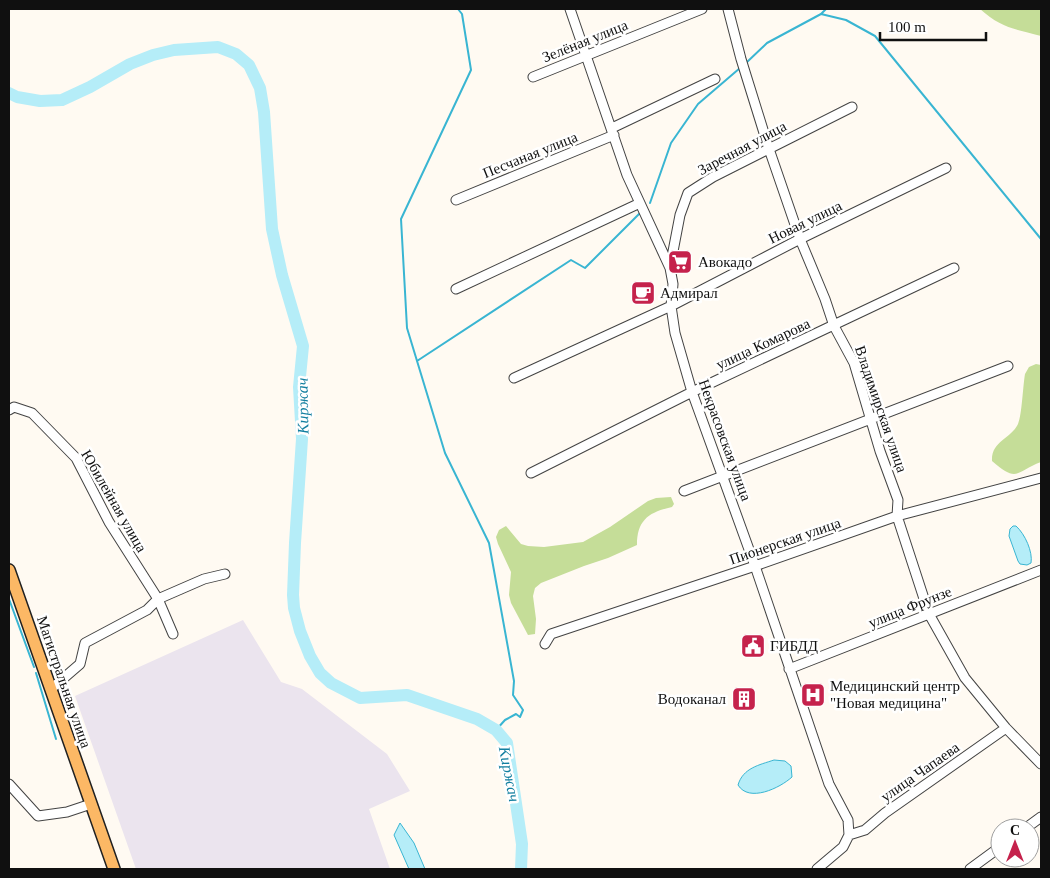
<svg xmlns="http://www.w3.org/2000/svg" width="1050" height="878" viewBox="0 0 1050 878" font-family="'Times New Roman',serif">
<style>
.industrial{fill:#ebe4ee}
.forest{fill:#c5dd98}
.water{fill:#b5edf8;stroke:#39b5d2}
.lines{fill:none;stroke-linecap:round;stroke-linejoin:round}
.stream{stroke:#39b5d2;stroke-width:2}
.river{stroke:#b5edf8;stroke-width:12}
.minor-casing{stroke:#434343;stroke-width:11}
.major-casing{stroke:#212121;stroke-width:14}
.minor{stroke:#fff;stroke-width:9}
.major{stroke:#fcb865;stroke-width:11}
.labels{text-anchor:middle;stroke-width:5;stroke-linejoin:round;paint-order:stroke}
.street-label{font-size:15px;fill:#101010;stroke:#fff}
.poi-label{font-size:15px;fill:#101010;stroke:#fff;text-anchor:start}
.water-label{font-size:16px;font-style:italic;fill:#137fa0;stroke:#fff}
</style>
<rect width="100%" height="100%" fill="#fffaf2"/>
<path class="industrial" d="M 243,620 L 281,682 L 302,689 L 387,754 L 410,791 L 369,809 L 390,869 L 136,869 L 75,696 Z"/>
<path class="forest" d="M 980,9 L 1041,9 L 1041,36 C 1015,29 1001,28 980,9 Z
M 1036,364 L 1041,365 L 1041,462 C 1016,471 1018,484 992,461 C 991,441 1011,439 1018,424 C 1022,415 1023,385 1025,374 L 1029,367 Z
M 671,497 L 674,504 L 672,507 C 649,512 637,520 637,545 L 608,558 L 584,566 L 541,583 L 535,588 L 533,596 L 536,619 L 535,634 L 528,635 L 511,603 L 509,595 L 511,572 L 498,544 L 496,537 L 499,530 L 506,526 L 521,544 L 528,546 L 544,547 L 583,542 L 610,527 L 648,501 L 656,498 Z"/>
<path class="water" d="M 1013,526 L 1016,526 C 1025,534 1033,552 1031,563 L 1027,565 L 1020,564 L 1018,561 L 1009,536 L 1010,529 Z
M 774,760 L 785,761 L 791,766 L 792,777 C 780,788 749,803 738,785 C 743,768 759,765 774,760 Z
M 400,823 L 414,843 L 425,869 L 409,869 L 394,835 Z"/>
<g class="lines">
<path class="stream" d="M 458,9 L 462,14 L 471,70 L 401,219 L 407,328 L 445,453 L 489,543 L 514,681 L 513,695 L 523,710 L 520,717 L 516,714 L 505,720 L 496,730
M 821,14 L 846,20 L 875,36 L 1041,239
M 746,63 L 767,43 L 821,14 L 826,9
M 650,203 L 671,143 L 698,104 L 740,68
M 417,361 L 571,260 L 585,268 L 640,213
M 9,599 L 34,667
M 36,673 L 56,739"/>
<path class="river" d="M 9,93 L 17,97 L 40,101 L 62,100 L 90,87 L 130,64 L 153,55 L 174,50 L 218,47 L 236,54 L 249,65 L 260,88 L 264,112 L 272,229 L 282,275 L 303,346 L 299,387 L 302,439 L 295,543 L 293,595 L 294,608 L 300,631 L 310,656 L 320,673 L 331,683 L 360,698 L 407,695 L 477,719 L 496,730 L 507,743 L 522,844 L 521,869"/>
<defs>
<path id="minor" d="M 570,9 L 627,175 L 670,268 L 673,284 L 671,306 L 675,333 L 692,392 L 755,566 L 829,784 L 848,820 L 849,835 L 843,847 L 817,869
M 728,9 L 741,59 L 769,149 L 800,239 L 825,299 L 834,326 L 854,363 L 880,451 L 898,500 L 897,516 L 929,614 L 965,678 L 1006,728 L 1041,764
M 533,77 L 702,9
M 612,128 L 715,79
M 456,200 L 614,135
M 670,267 L 680,215 L 688,193 L 713,177 L 852,107
M 456,289 L 640,203
M 514,378 L 671,306 L 800,239 L 946,168
M 9,410 L 14,407 L 32,413 L 76,458 L 109,522 L 158,599 L 173,634
M 531,473 L 692,392 L 954,268
M 684,491 L 1008,366
M 545,644 L 551,634 L 755,566 L 897,516 L 1041,478
M 789,669 L 1041,570
M 51,689 L 80,664 L 85,643 L 147,610 L 158,599 L 204,579 L 225,574
M 9,784 L 38,816 L 67,812 L 91,804
M 1026,828 L 1041,817
M 849,835 L 865,830 L 885,813 L 1006,728
M 970,869 L 1000,847"/>
<path id="major" d="M 9,570 L 114,869"/>
</defs>
<use href="#minor" class="minor-casing"/>
<use href="#major" class="major-casing"/>
<use href="#minor" class="minor"/>
<use href="#major" class="major"/>
</g>
<defs>
<symbol id="supermarket-square" viewBox="-11 -11 22 22"><rect x="-9" y="-9" width="18" height="18" rx="4" fill="#c5224c" stroke="#fff"/><path d="M-6-5.5h2.5l.6 2H6L4.5 2H-2.5L-4.4-4H-6ZM-1.5 3.2a1.3 1.3 0 1 0 .1 0ZM3 3.2a1.3 1.3 0 1 0 .1 0Z" fill="#fff"/></symbol>
<symbol id="cafe-square" viewBox="-11 -11 22 22"><rect x="-9" y="-9" width="18" height="18" rx="4" fill="#c5224c" stroke="#fff"/><path d="M-5.5-4.5H6V0H3Q3 3.5 0 3.5H-2.5Q-5.5 3.5-5.5 0ZM3-3.2v2h1.7v-2ZM-6 4.5H4V6H-6Z" fill="#fff"/></symbol>
<symbol id="civic-square" viewBox="-11 -11 22 22"><rect x="-9" y="-9" width="18" height="18" rx="4" fill="#c5224c" stroke="#fff"/><path d="M-.6-6.5H3V-4.5H.6V-3L4-1V1h2V6H-6V1h2V-1L-.6-3ZM-1.2 2.5V6h2.4V2.5Z" fill="#fff"/></symbol>
<symbol id="hospital-square" viewBox="-11 -11 22 22"><rect x="-9" y="-9" width="18" height="18" rx="4" fill="#c5224c" stroke="#fff"/><path d="M-5-5h3v3.5h4V-5h3V5h-3V1.5h-4V5h-3Z" fill="#fff"/></symbol>
<symbol id="building-square" viewBox="-11 -11 22 22"><rect x="-9" y="-9" width="18" height="18" rx="4" fill="#c5224c" stroke="#fff"/><path d="M-4-6H4V6H1V3H-1V6H-4ZM-2.5-4.3h1.7v1.8h-1.7ZM.8-4.3h1.7v1.8H.8ZM-2.5-1h1.7V.8h-1.7ZM.8-1h1.7V.8H.8Z" fill="#fff"/></symbol>
</defs>
<g fill-rule="evenodd">
<use href="#supermarket-square" x="666" y="248" width="28" height="28"/>
<use href="#cafe-square" x="629" y="279" width="28" height="28"/>
<use href="#civic-square" x="739" y="632" width="28" height="28"/>
<use href="#hospital-square" x="799" y="681" width="28" height="28"/>
<use href="#building-square" x="730" y="685" width="28" height="28"/>
</g>
<g class="labels">
<g class="street-label">
<text transform="translate(585 41) rotate(-22)" y="5">Зелёная улица</text>
<text transform="translate(742 148) rotate(-28)" y="5">Заречная улица</text>
<text transform="translate(530 155) rotate(-22)" y="5">Песчаная улица</text>
<text transform="translate(805 222) rotate(-26)" y="5">Новая улица</text>
<text transform="translate(763 344) rotate(-25)" y="5">улица Комарова</text>
<text transform="translate(881 409) rotate(71)" y="5">Владимирская улица</text>
<text transform="translate(725 440) rotate(70)" y="5">Некрасовская улица</text>
<text transform="translate(114 501) rotate(60)" y="5">Юбилейная улица</text>
<text transform="translate(785 541) rotate(-19)" y="5">Пионерская улица</text>
<text transform="translate(910 607) rotate(-22)" y="5">улица Фрунзе</text>
<text transform="translate(64 682) rotate(71)" y="5">Магистральная улица</text>
<text transform="translate(920 772) rotate(-35)" y="5">улица Чапаева</text>
</g>
<g class="poi-label">
<text x="698" y="267">Авокадо</text>
<text x="660" y="298">Адмирал</text>
<text x="770" y="651">ГИБДД</text>
<text x="830" y="691">Медицинский центр<tspan x="830" dy="17">"Новая медицина"</tspan></text>
<text x="726" y="704" text-anchor="end">Водоканал</text>
</g>
<g class="water-label">
<text transform="translate(302 406) rotate(-91)" y="6">Киржач</text>
<text transform="translate(510 774) rotate(79)" y="6">Киржач</text>
</g>
</g>
<rect width="1050" height="878" fill="none" stroke="#101010" stroke-width="20"/>
<g transform="translate(1015 843)"><circle r="24" fill="#ffffff" stroke="#9f9f9f"/>
<path d="M0-4L9 19L0 12L-9 19Z" fill="#c5224c"/>
<text y="-8" font-size="14" font-weight="bold" text-anchor="middle" fill="#101010">С</text>
</g>
<path d="M880 32v8h106v-8" fill="none" stroke="#101010" stroke-width="2.5"/>
<text x="888" y="32" font-size="15" fill="#101010" stroke="#ffffff" stroke-width="4" paint-order="stroke">100 m</text>
</svg>
